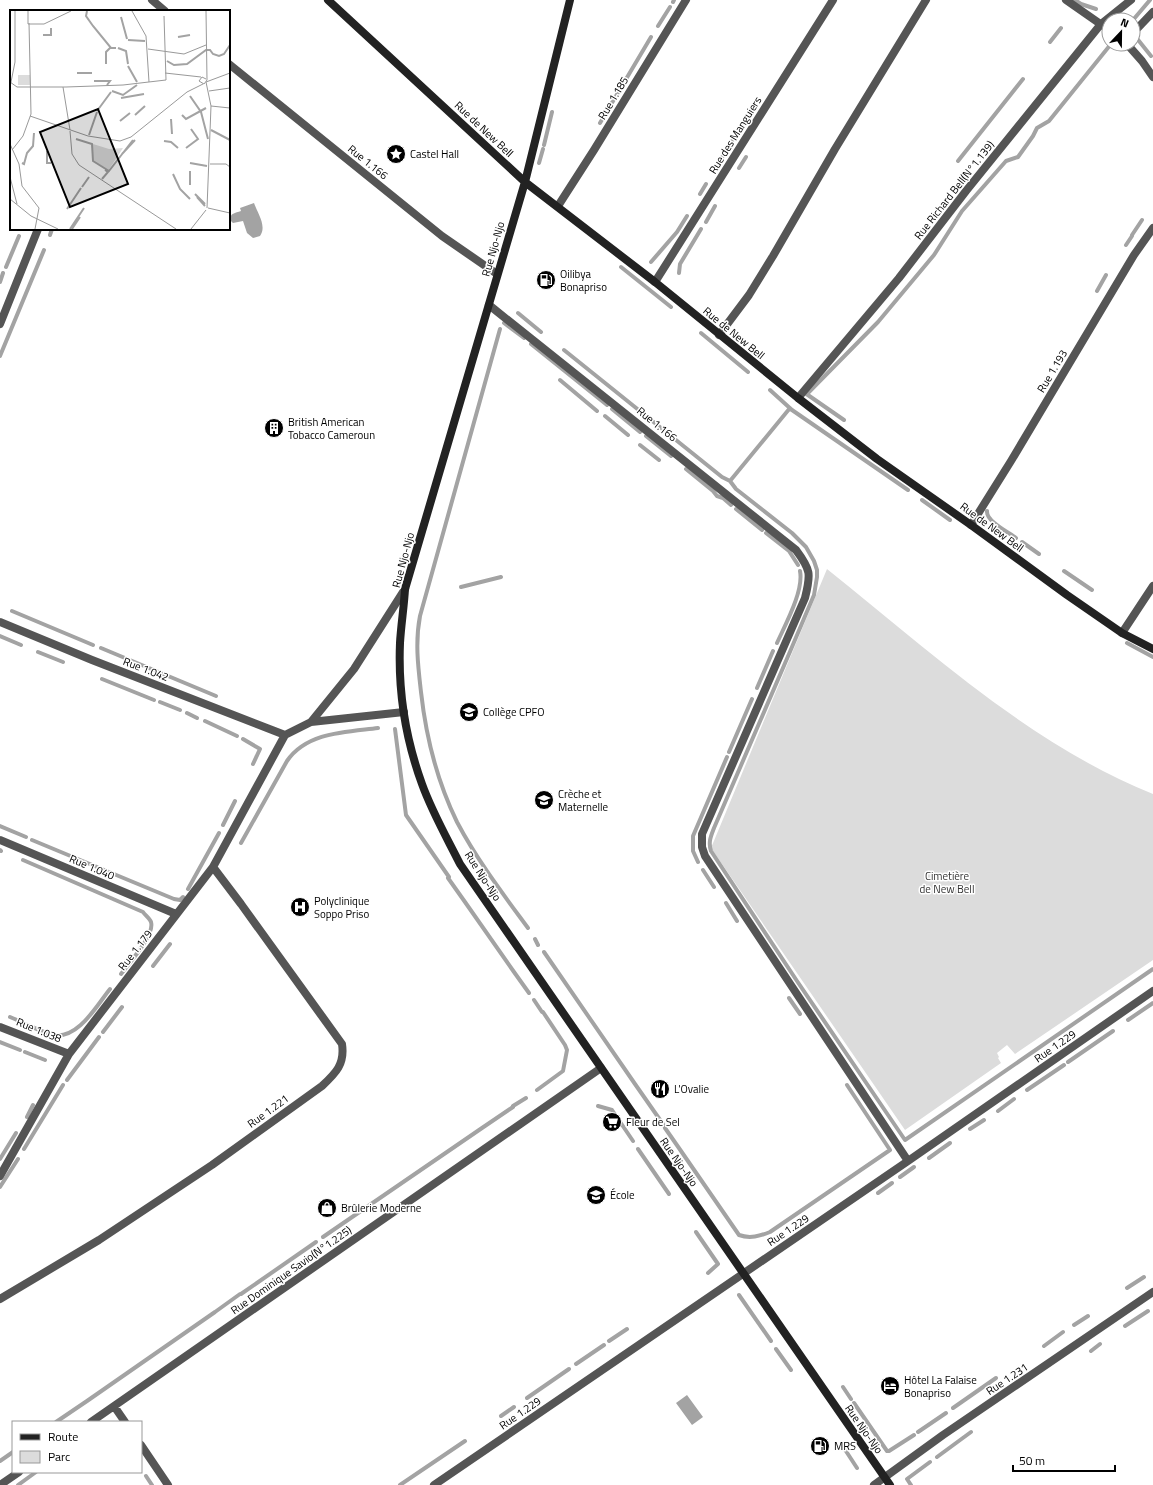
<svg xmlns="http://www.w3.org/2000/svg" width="1153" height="1485" viewBox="0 0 1153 1485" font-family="'Titillium Web',sans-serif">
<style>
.green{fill:#dcdcdc}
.water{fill:#a3a3a3}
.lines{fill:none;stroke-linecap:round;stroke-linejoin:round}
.stream{stroke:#a3a3a3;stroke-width:4}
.street{stroke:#555;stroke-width:8}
.secondary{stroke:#222;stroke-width:8}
.labels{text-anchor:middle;stroke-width:3;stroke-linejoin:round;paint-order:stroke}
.street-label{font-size:11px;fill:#000;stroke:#fff}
.poi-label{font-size:11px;fill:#000;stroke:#fff;text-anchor:start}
.park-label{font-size:11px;fill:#333;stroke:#fff}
.inset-river{fill:none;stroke:#a3a3a3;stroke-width:2}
.inset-road{fill:none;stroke:#999;stroke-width:1}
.view{fill:#000;fill-opacity:0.15;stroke:#000;stroke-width:2}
.inset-edge{fill:none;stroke:#000;stroke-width:2}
</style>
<rect width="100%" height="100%" fill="#fff"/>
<path class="green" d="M 827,569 C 930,651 1029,744 1153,794 L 1153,960 L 1015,1054 L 1007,1045 L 997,1053 L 999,1057 L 998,1058 L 1001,1063 L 905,1130 L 711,848 Z"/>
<path class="water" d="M 254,203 C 258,214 267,226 260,236 L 253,238 L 247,233 L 243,221 L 233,223 L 230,220 C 230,213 235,213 241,211 L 240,208 Z
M 687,1395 L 703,1417 L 692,1425 L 676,1403 Z"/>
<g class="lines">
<path class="stream" d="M 1075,0 L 1081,4 L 1096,9
M 673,2 L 674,0
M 1133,20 L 1150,0
M 658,26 L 670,7
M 1135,36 L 1151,56
M 1050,42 L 1061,28
M 600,123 L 651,37
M 544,145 L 552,112
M 958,161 L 1023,79
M 539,163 L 543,149
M 718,164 L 746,118
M 739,168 L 746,157
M 700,194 L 706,184
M 706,222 L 715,206
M 50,235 L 52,229
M 1132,235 L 1142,220
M 1126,245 L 1132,236
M 651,262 L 677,232 L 687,216
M 6,267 L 19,236
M 621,267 L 671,307
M 679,273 L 680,264 L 701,229
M 0,282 L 3,273
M 1097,291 L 1106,275
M 518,313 L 541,332
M 504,323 L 524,338
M 500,329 L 420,616 C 415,642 418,666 421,692 C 426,737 437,781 457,822 C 477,860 503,894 528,928
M 701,333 L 748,372
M 531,344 L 607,405
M 564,350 L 722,477 L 730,481 L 736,489 L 792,533 L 806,547 L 814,561 L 817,570 L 817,577 L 814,595 L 789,654 L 714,828 C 711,836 708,842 711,851 L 797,981 L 905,1140 L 1153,969
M 0,356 L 44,250
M 560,380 L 597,411
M 770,390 L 792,410 L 908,490
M 805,393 L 844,420
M 807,394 L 878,322 L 934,255 L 962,211 L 1006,161 L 1018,157 L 1033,136 L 1037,128 L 1049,121 L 1111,44
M 612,409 L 640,432
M 605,416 L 628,435
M 646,436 L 671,456
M 640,445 L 659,460
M 686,469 L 713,491 L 717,496 L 723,498 L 731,505
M 730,481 L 790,408
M 922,500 L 950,520
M 736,509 L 762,530
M 987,511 C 986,521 1008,532 1016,538
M 766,533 L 789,551 L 798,565
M 1022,542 L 1039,554
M 1064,571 L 1092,590
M 461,587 L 501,577
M 12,611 L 93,645
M 0,636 L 21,645
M 777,643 C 785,625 804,591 800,571
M 1127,643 L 1153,657
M 101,648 L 216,696
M 38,652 L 63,662
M 102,679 L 154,700
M 757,688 L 773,651
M 160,702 L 180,710
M 187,713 L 197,718
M 205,721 L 237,736
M 395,729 L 406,815 L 449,877
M 243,739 L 260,749 L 253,764
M 729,752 L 752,699
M 223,825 L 235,801
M 0,826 L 26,837
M 32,840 L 174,899 L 180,900 L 183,897
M 241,843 L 287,761 C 307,732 346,732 378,728
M 0,850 L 1,851
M 23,860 L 143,912 C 145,915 150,919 151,922 C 155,935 129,963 121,974
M 698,862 L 693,851 L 693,836 L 727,757
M 703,870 L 714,887
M 448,878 L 465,902
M 188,889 L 219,833
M 465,902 L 514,972
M 726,903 L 737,921
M 535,939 L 538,945
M 544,952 L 635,1084
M 153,966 L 170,944
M 514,972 L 529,993
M 789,998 L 800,1014
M 534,1000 L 542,1012
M 543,1012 L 565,1045
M 10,1017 C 24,1023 39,1031 53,1035 C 78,1040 97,1005 110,989
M 1128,1020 L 1153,1003
M 103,1032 L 122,1007
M 0,1042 L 20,1050
M 25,1052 L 45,1060
M 1068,1062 L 1113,1031
M 67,1080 L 99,1037
M 635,1084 L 665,1127
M 537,1090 L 563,1071 L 567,1050 L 565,1045
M 1027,1090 L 1064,1065
M 513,1106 L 526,1098
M 598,1106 L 612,1110 L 633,1141
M 998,1111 L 1014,1099
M 27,1117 L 33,1105
M 482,1128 L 513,1107
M 665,1128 L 681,1151
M 970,1129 L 984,1120
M 24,1149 L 63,1085
M 638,1149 L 669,1194
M 681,1151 L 739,1235 C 750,1239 760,1236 770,1232 L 890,1150 L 847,1085
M 929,1158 L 950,1143
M 0,1159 L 16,1133
M 900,1177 L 914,1167
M 0,1187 L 18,1159
M 878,1193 L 892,1183
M 696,1232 L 718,1264 L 708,1273
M 323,1237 L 482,1128
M 1127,1288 L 1144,1277
M 241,1294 L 316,1242
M 739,1295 L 771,1341
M 215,1312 L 240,1294
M 1074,1325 L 1088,1316
M 1125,1326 L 1148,1311
M 609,1341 L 627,1329
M 1044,1346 L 1063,1332
M 776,1349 L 791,1370
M 1091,1351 L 1100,1344
M 576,1364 L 604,1345
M 843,1387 L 851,1399
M 527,1398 L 569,1369
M 87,1401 L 215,1312
M 854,1403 L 887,1451
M 953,1408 L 996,1378
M 501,1416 L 514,1407
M 56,1422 L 87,1401
M 918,1432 L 946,1413
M 842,1445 L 857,1468
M 889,1451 L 914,1435
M 937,1457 L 971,1432
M 0,1461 L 13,1452
M 146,1476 L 152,1485
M 18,1485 L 36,1472
M 400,1485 L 465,1441
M 911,1485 L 907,1479 L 930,1462"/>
<path class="street" d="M 152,0 L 165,11
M 1066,0 L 1109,30
M 1133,33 L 1153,12
M 1127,44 L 1142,61 L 1153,77
M 229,64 L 442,236 L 497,274
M 558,206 L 594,150 L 686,0
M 655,282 L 833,0
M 489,305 L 796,550 C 811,570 811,574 805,598 L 702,834 L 702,847 L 705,856 L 908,1161
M 0,324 L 38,229
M 719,335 L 749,295 L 773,256 L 835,149 L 926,0
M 798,398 L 899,278 L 966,191 L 1101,24 L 1131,0
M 971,525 L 1011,461 L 1134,255 L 1153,228
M 0,622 L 92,660 L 285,735
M 1122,633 L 1153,586
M 311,722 L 354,669 L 405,589
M 285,735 L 311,722 L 404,712
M 0,840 L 176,914
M 0,1027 L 69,1054
M 0,1176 L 69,1054 L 213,867 L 285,735
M 0,1299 L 99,1240 L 212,1165 L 322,1086 C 336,1073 345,1064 342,1044 L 241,904 L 213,867
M 114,1406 L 125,1422
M 91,1422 L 601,1068
M 141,1445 L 168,1485
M 0,1485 L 19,1472
M 434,1485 L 908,1161 L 1153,991
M 874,1485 L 943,1435 L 1153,1292"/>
<path class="secondary" d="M 328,0 L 525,182 L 655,282 L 798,398 L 877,459 L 971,525 L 1067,595 L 1122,633 L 1153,649
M 570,0 L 525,182 L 405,589 C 404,607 401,625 400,643 C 398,691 406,740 422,784 C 432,812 447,838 460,864 L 890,1485"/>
</g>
<defs>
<symbol id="sight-disc" viewBox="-11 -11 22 22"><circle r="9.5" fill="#000" stroke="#fff"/><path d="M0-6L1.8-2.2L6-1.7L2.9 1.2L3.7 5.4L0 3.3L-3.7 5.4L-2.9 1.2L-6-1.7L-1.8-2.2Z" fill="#fff"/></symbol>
<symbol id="fuel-disc" viewBox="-11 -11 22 22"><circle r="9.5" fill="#000" stroke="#fff"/><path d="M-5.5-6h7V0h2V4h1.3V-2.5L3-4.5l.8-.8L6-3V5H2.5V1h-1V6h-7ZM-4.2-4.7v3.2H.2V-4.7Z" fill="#fff"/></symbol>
<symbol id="building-disc" viewBox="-11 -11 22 22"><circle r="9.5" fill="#000" stroke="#fff"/><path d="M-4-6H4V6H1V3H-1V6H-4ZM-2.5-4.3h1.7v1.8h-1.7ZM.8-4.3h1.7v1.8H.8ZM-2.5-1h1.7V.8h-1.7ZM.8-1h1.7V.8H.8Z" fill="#fff"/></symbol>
<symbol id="school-disc" viewBox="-11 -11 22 22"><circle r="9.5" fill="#000" stroke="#fff"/><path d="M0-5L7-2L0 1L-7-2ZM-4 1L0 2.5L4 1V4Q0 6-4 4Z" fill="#fff"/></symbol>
<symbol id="hospital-disc" viewBox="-11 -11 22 22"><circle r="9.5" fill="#000" stroke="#fff"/><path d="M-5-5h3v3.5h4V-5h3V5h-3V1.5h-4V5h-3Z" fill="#fff"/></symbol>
<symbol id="restaurant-disc" viewBox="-11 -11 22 22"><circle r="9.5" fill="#000" stroke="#fff"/><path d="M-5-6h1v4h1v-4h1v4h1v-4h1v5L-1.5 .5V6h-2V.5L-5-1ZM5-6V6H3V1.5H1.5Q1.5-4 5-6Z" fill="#fff"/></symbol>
<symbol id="supermarket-disc" viewBox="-11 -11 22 22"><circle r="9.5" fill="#000" stroke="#fff"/><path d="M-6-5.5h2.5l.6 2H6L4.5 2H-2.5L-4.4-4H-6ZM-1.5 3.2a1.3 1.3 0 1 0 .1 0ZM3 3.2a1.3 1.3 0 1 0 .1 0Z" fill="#fff"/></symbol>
<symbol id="shop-disc" viewBox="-11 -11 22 22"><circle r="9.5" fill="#000" stroke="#fff"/><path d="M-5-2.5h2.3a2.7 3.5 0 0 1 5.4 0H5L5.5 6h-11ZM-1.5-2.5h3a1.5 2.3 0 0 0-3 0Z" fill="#fff"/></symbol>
<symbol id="hotel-disc" viewBox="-11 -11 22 22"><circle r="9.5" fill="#000" stroke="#fff"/><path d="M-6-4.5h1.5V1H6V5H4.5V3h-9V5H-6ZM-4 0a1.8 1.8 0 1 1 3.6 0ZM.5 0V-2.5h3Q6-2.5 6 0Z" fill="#fff"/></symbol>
</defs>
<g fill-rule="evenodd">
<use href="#sight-disc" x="385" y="143" width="22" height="22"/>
<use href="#fuel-disc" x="535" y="269" width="22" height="22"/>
<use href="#building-disc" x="263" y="417" width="22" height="22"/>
<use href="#school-disc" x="458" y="701" width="22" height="22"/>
<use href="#school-disc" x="533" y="789" width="22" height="22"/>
<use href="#hospital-disc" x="289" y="896" width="22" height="22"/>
<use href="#restaurant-disc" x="649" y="1078" width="22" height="22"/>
<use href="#supermarket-disc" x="601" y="1111" width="22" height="22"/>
<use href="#school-disc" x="585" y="1184" width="22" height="22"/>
<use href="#shop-disc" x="316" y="1197" width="22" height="22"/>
<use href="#hotel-disc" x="879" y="1375" width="22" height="22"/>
<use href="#fuel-disc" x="809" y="1435" width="22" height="22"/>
</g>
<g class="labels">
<g class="street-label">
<text transform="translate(613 98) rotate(-59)" y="4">Rue 1.185</text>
<text transform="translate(484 129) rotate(43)" y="4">Rue de New Bell</text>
<text transform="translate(735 135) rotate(-58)" y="4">Rue des Manguiers</text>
<text transform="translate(368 162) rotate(39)" y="4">Rue 1.166</text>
<text transform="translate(954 190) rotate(-52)" y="4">Rue Richard Bell(N°1.139)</text>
<text transform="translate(493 249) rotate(-74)" y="4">Rue Njo-Njo</text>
<text transform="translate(734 333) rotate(39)" y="4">Rue de New Bell</text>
<text transform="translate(1052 371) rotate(-59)" y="4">Rue 1.193</text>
<text transform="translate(657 424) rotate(39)" y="4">Rue 1.166</text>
<text transform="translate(992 527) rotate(36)" y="4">Rue de New Bell</text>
<text transform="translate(403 560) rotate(-75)" y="4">Rue Njo-Njo</text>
<text transform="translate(146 669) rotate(21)" y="4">Rue 1.042</text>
<text transform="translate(92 867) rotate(23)" y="4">Rue 1.040</text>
<text transform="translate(483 876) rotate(57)" y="4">Rue Njo-Njo</text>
<text transform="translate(135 950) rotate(-52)" y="4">Rue 1.179</text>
<text transform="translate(39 1030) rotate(22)" y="4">Rue 1.038</text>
<text transform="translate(1055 1046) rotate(-35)" y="4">Rue 1.229</text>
<text transform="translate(268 1111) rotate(-36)" y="4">Rue 1.221</text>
<text transform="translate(679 1162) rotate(55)" y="4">Rue Njo-Njo</text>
<text transform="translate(788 1230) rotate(-34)" y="4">Rue 1.229</text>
<text transform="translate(291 1270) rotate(-35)" y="4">Rue Dominique Savio(N°1.225)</text>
<text transform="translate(1007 1379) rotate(-34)" y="4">Rue 1.231</text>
<text transform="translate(520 1413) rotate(-35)" y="4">Rue 1.229</text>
<text transform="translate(864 1429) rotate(55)" y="4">Rue Njo-Njo</text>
</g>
<g class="poi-label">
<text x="410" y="158">Castel Hall</text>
<text x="560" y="278">Oilibya<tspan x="560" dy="13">Bonapriso</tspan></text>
<text x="288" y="426">British American<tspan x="288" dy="13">Tobacco Cameroun</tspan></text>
<text x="483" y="716">Collège CPFO</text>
<text x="558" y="798">Crèche et<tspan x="558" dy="13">Maternelle</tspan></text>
<text x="314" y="905">Polyclinique<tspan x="314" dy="13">Soppo Priso</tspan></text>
<text x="674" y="1093">L'Ovalie</text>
<text x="626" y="1126">Fleur de Sel</text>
<text x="610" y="1199">École</text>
<text x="341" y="1212">Brûlerie Moderne</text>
<text x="904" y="1384">Hôtel La Falaise<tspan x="904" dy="13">Bonapriso</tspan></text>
<text x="834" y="1450">MRS</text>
</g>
<g class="park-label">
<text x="947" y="880">Cimetière<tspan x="947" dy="13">de New Bell</tspan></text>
</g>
</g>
<g transform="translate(10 10)">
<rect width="220" height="220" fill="#fff"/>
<path d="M 8,65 L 20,65 L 20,75 L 8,75 ZM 83,134 L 99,139 L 113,138 L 98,161 L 83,151 Z" fill="#dcdcdc"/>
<path class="inset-river" d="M 77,1 L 76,6 L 83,16 L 101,38 L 106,38M 111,7 L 117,29M 0,19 L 0,58M 33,25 L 41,25 L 41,18M 168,27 L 180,25M 118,30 L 135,31M 108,38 L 116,41 L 118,54M 157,51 L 164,55 L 177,54 L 196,40 L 200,40 L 203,44 L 209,46 L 214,44 L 220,35M 96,54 L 96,42 L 100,38M 118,56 L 127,72M 67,63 L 82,63M 84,71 L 100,71 L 97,75M 102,81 L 113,85 L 127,75M 180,86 L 191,102 L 198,129M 111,88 L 134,84M 87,101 L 101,82M 125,105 L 135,96M 172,105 L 176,109 L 196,98M 161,109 L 162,124M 110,111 L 120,103M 201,120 L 220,130M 79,125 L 87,102M 66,129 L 82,134 L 83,151 L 99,161 L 123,130M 154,131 L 161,132 L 168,138M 176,138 L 188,129 L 181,119M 37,141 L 37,153 L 41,153M 112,144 L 125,130M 12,153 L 14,154 L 17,143 L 23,136 L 24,123M 180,153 L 197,156M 180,161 L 180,175M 163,164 L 170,179 L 180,189M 92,169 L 98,162 L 95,160M 72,177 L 79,167M 185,184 L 195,194M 187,187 L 195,196M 57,199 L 71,178M 60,219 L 74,198M 62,219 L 70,207"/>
<path class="inset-road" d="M 122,1 L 136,26 L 139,72M 196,1 L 197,70 L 194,74 L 189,71 L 192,67 L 196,69M 18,14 L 34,14 L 61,1M 18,14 L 18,1M 138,39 L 174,44 L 196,35M 155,63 L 191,67M 0,72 L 7,77 L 56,77 L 113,75 L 156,70 L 154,6M 196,72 L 220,63M 196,72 L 201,96 L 197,198M 0,77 L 5,52 L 5,1M 53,77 L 60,120M 199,81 L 220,78M 201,96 L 220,98M 20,106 L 78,126 L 110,131 L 121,127 L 177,82 L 193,74M 60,121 L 62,144 L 69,155 L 166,219M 0,134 L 9,154 L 12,176 L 29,198 L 25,219M 2,140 L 13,126 L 21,104 L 19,13M 200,154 L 216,154 L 220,157M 0,167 L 7,194M 0,189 L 21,206 L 48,219M 198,198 L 220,203M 181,219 L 196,200"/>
<path class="view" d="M 88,99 L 118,174 L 60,197 L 30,122 Z"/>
<rect width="220" height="220" class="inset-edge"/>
</g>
<rect x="12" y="1421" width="130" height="52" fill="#ffffff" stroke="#999999"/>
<rect x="20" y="1434" width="20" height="6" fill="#222222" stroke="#999999"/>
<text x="48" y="1441" font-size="12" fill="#000000">Route</text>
<rect x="20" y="1451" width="20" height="12" fill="#dcdcdc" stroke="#999999"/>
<text x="48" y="1461" font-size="12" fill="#000000">Parc</text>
<g transform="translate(1121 32) rotate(22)"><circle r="19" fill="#ffffff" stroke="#999999"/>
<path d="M0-3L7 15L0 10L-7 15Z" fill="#000000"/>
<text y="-6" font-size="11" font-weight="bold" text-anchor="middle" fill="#000000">N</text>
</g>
<path d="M1013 1465v6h102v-6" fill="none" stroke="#000000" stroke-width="2"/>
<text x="1019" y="1465" font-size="12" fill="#000000" stroke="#ffffff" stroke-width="3" paint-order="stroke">50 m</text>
</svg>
